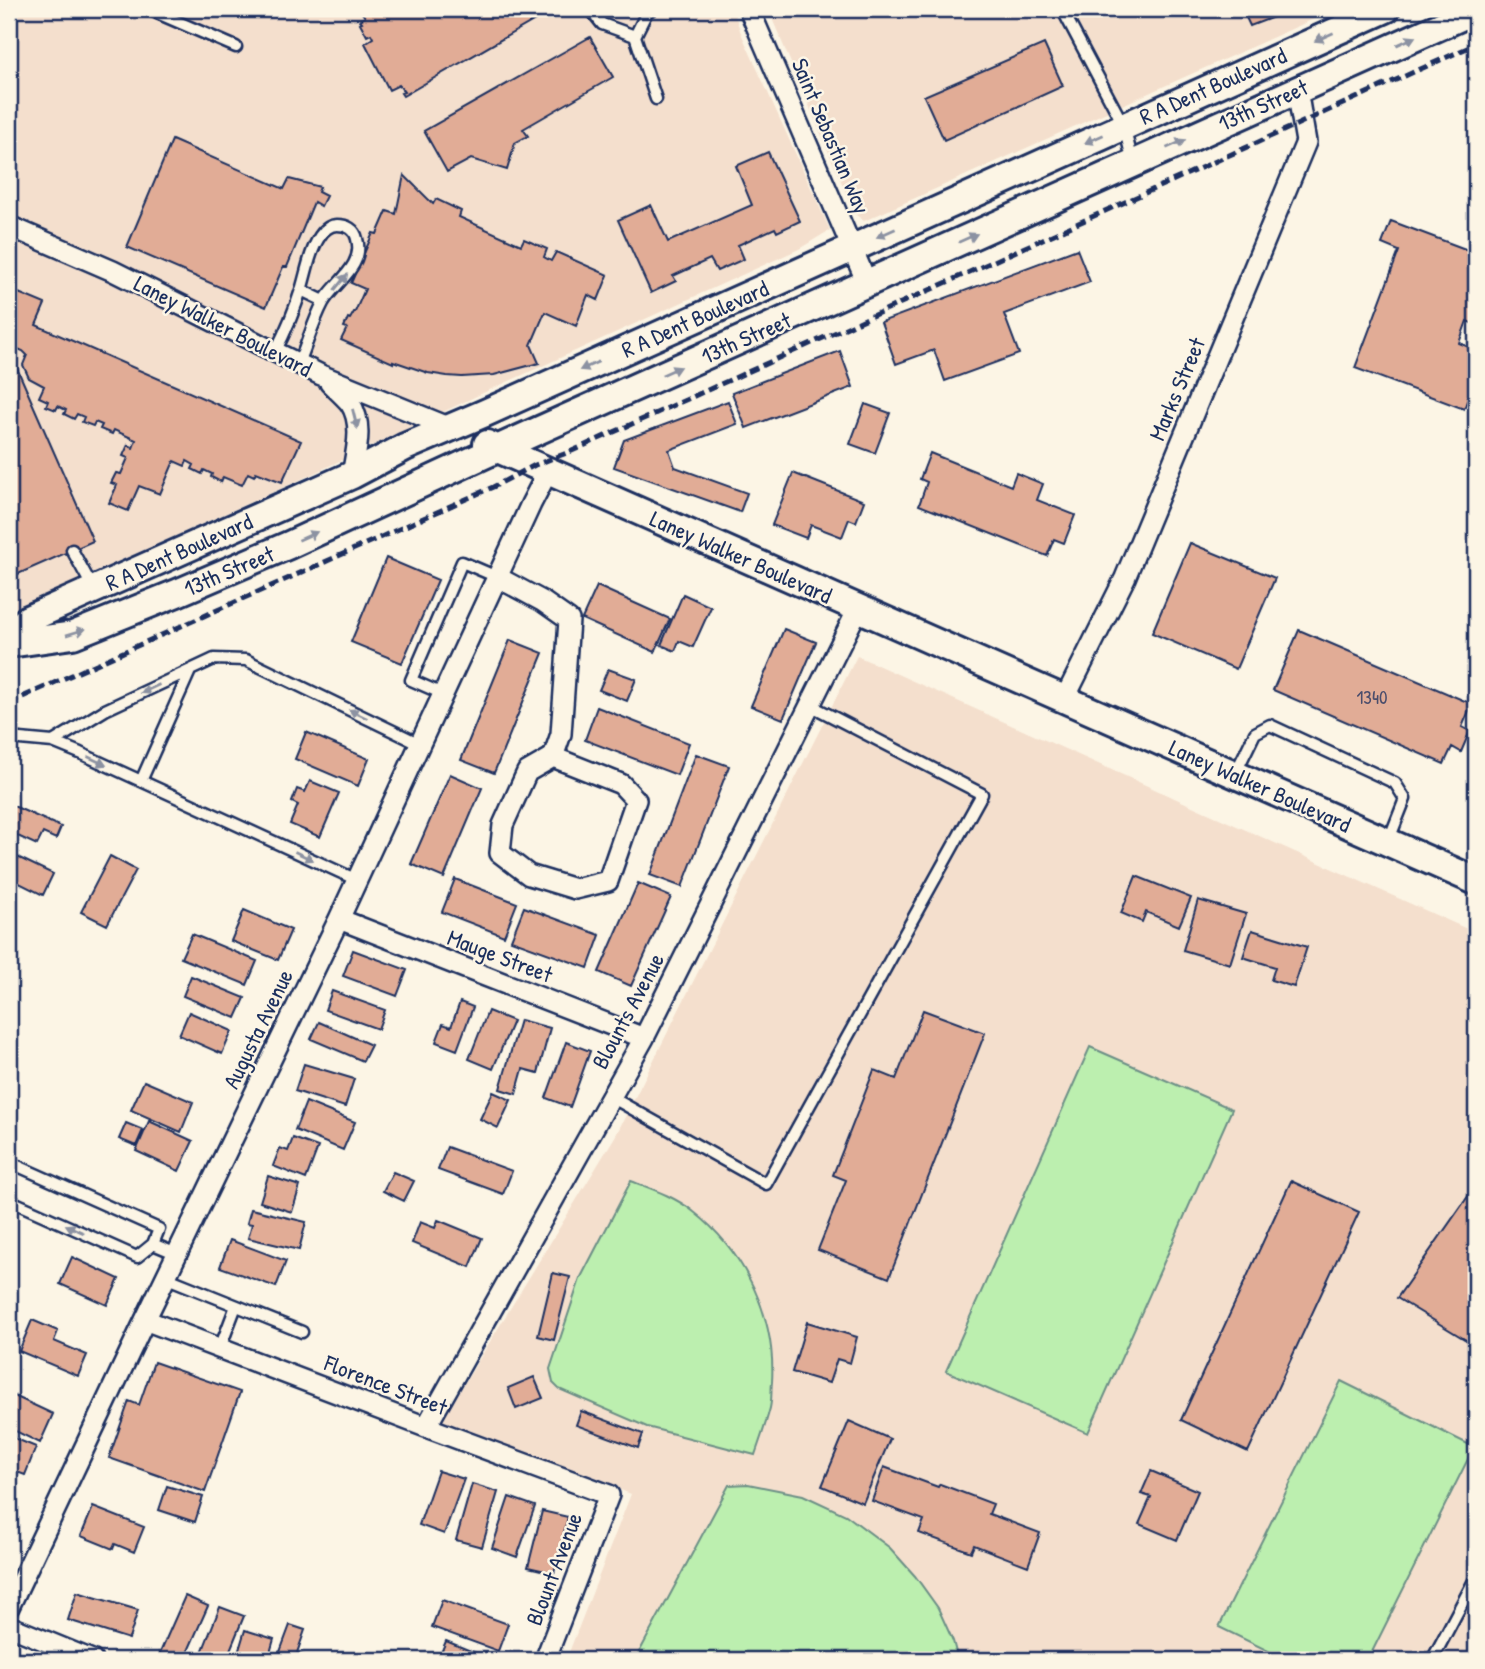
<svg xmlns="http://www.w3.org/2000/svg" width="1485" height="1669" viewBox="0 0 1485 1669" font-family="'Patrick Hand',sans-serif">
<style>
.built{fill:#f4dfcd}
.green{fill:#bcefaf;stroke:#6c8f86;stroke-width:2}
.building{fill:#e1ac96;stroke:#1b2f5e;stroke-width:2}
.lines{fill:none;stroke-linecap:round;stroke-linejoin:round}
.service-casing{stroke:#1b2f5e;stroke-width:15}
.minor-casing{stroke:#1b2f5e;stroke-width:24}
.secondary-casing{stroke:#1b2f5e;stroke-width:32}
.service{stroke:#fcf5e5;stroke-width:10}
.minor{stroke:#fcf5e5;stroke-width:19}
.secondary{stroke:#fcf5e5;stroke-width:26}
.rail{stroke:#1b2f5e;stroke-width:5;stroke-dasharray:10 5;stroke-linecap:butt}
.oneway{fill:#8c92a2}
.labels{text-anchor:middle;stroke-width:5;stroke-linejoin:round;paint-order:stroke}
.number-label{font-size:19px;fill:#4c4e6c}
.street-label{font-size:23px;fill:#1b2f5e;stroke:#fcf5e5}
</style>
<rect width="100%" height="100%" fill="#fcf5e5"/>
<filter id="ink" filterUnits="userSpaceOnUse"><feTurbulence type="fractalNoise" baseFrequency=".0143" numOctaves="2"/><feDisplacementMap in="SourceGraphic" scale="14" xChannelSelector="R" yChannelSelector="G"/><feConvolveMatrix kernelMatrix="1 2 1 2 8 2 1 2 1" color-interpolation-filters="sRGB"/></filter>
<g filter="url(#ink)">
<path class="built" d="M 9,9 L 733,9 L 741,33 L 830,230 L 799,249 L 483,393 L 291,484 L 9,611 Z
M 768,9 L 1336,9 L 864,221 L 855,214 Z
M 857,656 L 1476,933 L 1476,1660 L 566,1660 L 631,1494 L 441,1422 L 616,1135 Z"/>
<path class="green" d="M 1090,1047 L 1232,1109 L 1088,1433 L 946,1371 Z
M 631,1181 C 652,1189 676,1197 694,1212 C 745,1252 776,1317 772,1382 C 771,1390 772,1400 770,1408 C 766,1424 760,1440 755,1455 L 647,1427 L 559,1389 L 553,1383 L 550,1369 L 580,1279 Z
M 1341,1381 L 1474,1447 L 1368,1660 L 1287,1660 L 1219,1627 Z
M 748,1484 L 803,1495 L 846,1515 L 890,1548 L 915,1576 L 938,1608 L 953,1641 L 958,1660 L 635,1660 L 729,1485 Z"/>
<path class="building" d="M 359,9 L 554,9 L 403,96 L 401,93 L 404,92 L 399,85 L 389,90 L 365,43 L 373,38 L 371,34 L 367,36 L 360,23 L 362,22 L 360,20 L 365,17 Z
M 1242,9 L 1295,9 L 1250,26 Z
M 590,37 L 613,77 L 523,129 L 528,136 L 515,143 L 507,170 L 471,159 L 447,172 L 424,131 Z
M 1044,44 L 1063,86 L 944,140 L 924,96 Z
M 172,140 L 284,189 L 289,179 L 320,187 L 318,192 L 326,196 L 321,206 L 314,202 L 287,267 L 283,267 L 266,307 L 127,247 Z
M 768,152 L 800,221 L 777,232 L 775,228 L 738,245 L 744,259 L 717,271 L 710,259 L 673,276 L 676,281 L 651,293 L 618,220 L 651,205 L 668,242 L 752,205 L 736,166 Z
M 404,175 L 433,204 L 436,199 L 461,211 L 459,217 L 521,245 L 524,239 L 547,249 L 544,257 L 551,261 L 556,252 L 608,275 L 598,300 L 588,295 L 576,326 L 545,312 L 531,345 L 539,363 L 494,375 L 462,377 L 447,376 L 428,373 L 393,361 L 393,363 L 341,340 L 347,328 L 344,327 L 348,318 L 350,319 L 354,312 L 355,312 L 365,289 L 351,283 L 373,233 L 377,234 L 387,211 L 396,214 Z
M 1391,221 L 1476,253 L 1476,325 L 1467,321 L 1459,343 L 1476,350 L 1476,376 L 1464,409 L 1355,368 L 1399,251 L 1382,244 Z
M 1077,249 L 1090,282 L 1004,314 L 1019,354 L 945,381 L 934,350 L 896,364 L 881,322 Z
M 9,289 L 45,304 L 36,325 L 301,441 L 282,482 L 256,472 L 254,476 L 248,473 L 242,485 L 223,477 L 221,482 L 211,477 L 212,474 L 204,470 L 202,474 L 192,469 L 194,465 L 187,461 L 185,466 L 174,461 L 160,494 L 139,486 L 128,511 L 109,503 L 117,485 L 111,483 L 116,473 L 121,474 L 128,458 L 123,456 L 128,445 L 133,448 L 136,440 L 114,430 L 112,434 L 100,429 L 102,425 L 95,422 L 93,426 L 82,422 L 84,417 L 77,414 L 74,419 L 64,414 L 66,410 L 58,406 L 56,410 L 46,406 L 48,401 L 39,397 L 44,386 L 29,378 L 23,365 L 27,355 L 23,351 L 9,345 Z
M 9,350 L 93,541 L 9,578 Z
M 840,351 L 853,387 L 746,428 L 732,393 Z
M 728,401 L 737,424 L 669,450 L 675,467 L 747,493 L 740,512 L 614,467 L 624,440 Z
M 865,404 L 890,413 L 875,453 L 850,444 Z
M 930,453 L 1011,486 L 1016,473 L 1043,484 L 1037,500 L 1075,515 L 1064,543 L 1054,539 L 1047,556 L 919,505 L 927,482 L 920,479 Z
M 793,473 L 864,501 L 856,522 L 849,519 L 842,537 L 811,525 L 806,538 L 772,525 Z
M 1190,543 L 1275,578 L 1236,669 L 1152,633 Z
M 386,558 L 438,580 L 402,663 L 351,642 Z
M 597,586 L 670,619 L 655,652 L 582,619 Z
M 683,594 L 711,607 L 693,647 L 679,641 L 675,651 L 661,645 Z
M 784,629 L 816,642 L 783,719 L 751,706 Z
M 1299,630 L 1472,704 L 1462,727 L 1470,731 L 1461,752 L 1452,747 L 1444,764 L 1273,690 Z
M 510,640 L 543,653 L 494,773 L 461,760 Z
M 608,669 L 636,679 L 627,701 L 599,690 Z
M 597,707 L 689,743 L 677,775 L 585,740 Z
M 306,732 L 369,759 L 358,786 L 295,759 Z
M 696,754 L 729,766 L 682,887 L 650,875 Z
M 450,774 L 482,788 L 444,878 L 411,864 Z
M 310,781 L 339,793 L 320,837 L 290,824 L 298,805 L 292,802 L 297,789 L 305,792 Z
M 9,804 L 61,827 L 56,839 L 43,833 L 37,845 L 9,832 Z
M 9,853 L 53,874 L 43,895 L 9,878 Z
M 110,856 L 136,870 L 107,925 L 81,912 Z
M 1136,876 L 1191,898 L 1179,926 L 1146,912 L 1142,922 L 1121,913 Z
M 455,879 L 517,903 L 504,936 L 442,912 Z
M 638,883 L 671,897 L 631,986 L 599,972 Z
M 1198,900 L 1246,914 L 1230,964 L 1183,950 Z
M 524,907 L 600,935 L 588,968 L 511,940 Z
M 244,910 L 291,930 L 278,960 L 231,941 Z
M 1252,930 L 1307,947 L 1294,987 L 1271,980 L 1275,967 L 1243,957 Z
M 192,934 L 257,961 L 247,985 L 181,958 Z
M 353,950 L 407,970 L 397,996 L 343,976 Z
M 191,976 L 245,998 L 236,1018 L 183,996 Z
M 332,991 L 385,1010 L 378,1029 L 325,1010 Z
M 460,1002 L 473,1007 L 457,1050 L 436,1042 L 443,1024 L 451,1027 Z
M 923,1010 L 985,1033 L 889,1278 L 818,1250 L 846,1180 L 833,1175 L 874,1070 L 896,1079 Z
M 488,1011 L 513,1021 L 493,1069 L 469,1059 Z
M 189,1012 L 232,1031 L 222,1054 L 179,1035 Z
M 520,1020 L 550,1028 L 538,1073 L 523,1069 L 516,1094 L 500,1089 Z
M 319,1022 L 371,1045 L 363,1061 L 311,1039 Z
M 566,1042 L 590,1051 L 570,1107 L 546,1098 Z
M 304,1064 L 354,1079 L 345,1107 L 295,1091 Z
M 144,1081 L 193,1102 L 181,1132 L 131,1110 Z
M 493,1092 L 511,1100 L 498,1128 L 480,1119 Z
M 306,1102 L 355,1122 L 343,1150 L 295,1130 Z
M 149,1121 L 193,1141 L 179,1171 L 136,1151 Z
M 126,1123 L 143,1130 L 136,1146 L 119,1139 Z
M 293,1138 L 318,1147 L 306,1179 L 273,1166 L 280,1148 L 288,1151 Z
M 447,1147 L 512,1171 L 503,1194 L 438,1170 Z
M 393,1172 L 414,1181 L 404,1201 L 383,1191 Z
M 268,1176 L 300,1186 L 292,1212 L 260,1202 Z
M 1291,1181 L 1359,1212 L 1248,1452 L 1181,1420 Z
M 1476,1185 L 1476,1346 L 1397,1298 Z
M 251,1209 L 306,1222 L 299,1250 L 248,1238 L 252,1224 L 247,1223 Z
M 438,1220 L 482,1238 L 470,1267 L 412,1243 L 420,1222 L 435,1228 Z
M 230,1240 L 286,1261 L 276,1287 L 220,1267 Z
M 72,1257 L 119,1279 L 107,1305 L 60,1284 Z
M 553,1273 L 570,1277 L 554,1340 L 538,1336 Z
M 32,1320 L 58,1331 L 54,1341 L 87,1355 L 78,1376 L 19,1351 Z
M 807,1322 L 857,1337 L 850,1363 L 837,1359 L 829,1383 L 792,1372 Z
M 154,1362 L 240,1392 L 205,1492 L 109,1458 L 129,1401 L 139,1405 Z
M 534,1377 L 543,1398 L 516,1409 L 508,1388 Z
M 10,1394 L 53,1414 L 40,1443 L 9,1428 Z
M 581,1411 L 643,1434 L 638,1448 L 576,1425 Z
M 849,1421 L 890,1439 L 863,1503 L 822,1486 Z
M 9,1436 L 36,1447 L 25,1475 L 9,1469 Z
M 884,1467 L 938,1487 L 940,1484 L 993,1504 L 989,1514 L 1040,1533 L 1028,1566 L 974,1545 L 971,1552 L 919,1533 L 924,1520 L 872,1501 Z
M 438,1471 L 464,1479 L 444,1534 L 419,1525 Z
M 1151,1471 L 1198,1491 L 1177,1540 L 1139,1524 L 1151,1497 L 1141,1494 Z
M 472,1484 L 498,1492 L 482,1547 L 456,1540 Z
M 167,1486 L 203,1497 L 195,1522 L 159,1510 Z
M 509,1497 L 535,1506 L 517,1557 L 492,1548 Z
M 93,1507 L 144,1527 L 134,1552 L 115,1544 L 113,1549 L 81,1536 Z
M 542,1511 L 568,1517 L 554,1573 L 528,1567 Z
M 77,1592 L 138,1610 L 129,1639 L 68,1620 Z
M 185,1596 L 208,1606 L 184,1660 L 171,1660 L 159,1655 Z
M 442,1600 L 508,1624 L 498,1651 L 432,1627 Z
M 220,1607 L 244,1616 L 226,1660 L 199,1660 Z
M 290,1625 L 305,1630 L 297,1653 L 311,1658 L 311,1660 L 277,1660 Z
M 245,1630 L 274,1639 L 268,1660 L 236,1660 Z
M 446,1641 L 493,1660 L 438,1660 Z"/>
<g class="lines">
<defs>
<path id="service" d="M 148,9 L 236,47
M 590,9 L 602,24 L 635,36
M 652,9 L 647,12 L 635,36 L 656,99
M 1062,9 L 1124,126 L 1133,163
M 301,290 L 324,301
M 275,352 C 286,331 295,309 302,287 C 307,270 310,251 320,236 C 324,230 329,225 337,225 C 347,225 355,229 357,239 C 365,266 334,283 323,303 C 313,322 307,344 299,363
M 72,550 L 94,590
M 443,694 L 411,680 L 462,562 L 497,577
M 9,738 L 53,742 L 80,753 L 357,880
M 53,742 L 105,710 L 214,659 L 246,660 L 420,744
M 1235,774 L 1255,733 L 1270,725 L 1395,783 L 1405,799 L 1388,842
M 141,781 L 190,671
M 611,1097 L 766,1184 L 982,794 L 810,705
M 9,1162 L 159,1229 L 153,1244 L 137,1257 L 9,1200
M 153,1244 L 177,1254
M 165,1277 L 302,1332
M 220,1348 L 236,1306
M 1432,1660 L 1476,1577"/>
<path id="minor" d="M 749,9 L 867,283
M 9,226 L 113,271 L 321,375 L 451,428
M 330,383 C 336,389 344,396 350,403 C 364,424 356,452 352,475
M 497,577 L 542,601 L 569,620 L 561,734 L 553,757 L 527,772 L 503,825 L 500,853 L 529,875 L 575,889 L 608,881 L 636,800 L 621,784 L 553,757
M 1064,700 L 1125,578 L 1306,142 L 1297,90
M 339,919 L 644,1038
M 145,1320 L 426,1427 L 609,1495 L 545,1660
M 426,1427 L 644,1038 L 858,609
M 9,1607 L 145,1320 L 339,919 L 531,504 L 548,471
M 9,1626 L 92,1660"/>
<path id="secondary" d="M 487,444 L 1476,881
M 9,635 L 28,619 L 352,475 L 405,447 L 485,413 L 1386,9
M 9,644 L 73,635 L 177,593 L 289,545 L 497,449 L 1476,10"/>
</defs>
<use href="#service" class="service-casing"/>
<use href="#minor" class="minor-casing"/>
<use href="#secondary" class="secondary-casing"/>
<use href="#service" class="service"/>
<use href="#minor" class="minor"/>
<use href="#secondary" class="secondary"/>
<path class="rail" d="M 9,703 L 493,487 L 535,465 L 572,451 L 1476,44"/>
</g>
<defs><path id="oneway-solid" d="M-6-.8H1V-3.2L6.5 0L1 3.2V.8H-6Z" transform="scale(1.75)"/></defs>
<g class="oneway">
<use href="#oneway-solid" transform="translate(1324 37) rotate(156)"/>
<use href="#oneway-solid" transform="translate(1406 41) rotate(-24)"/>
<use href="#oneway-solid" transform="translate(1094 139) rotate(156)"/>
<use href="#oneway-solid" transform="translate(1176 144) rotate(-24)"/>
<use href="#oneway-solid" transform="translate(886 233) rotate(156)"/>
<use href="#oneway-solid" transform="translate(968 238) rotate(-24)"/>
<use href="#oneway-solid" transform="translate(341 282) rotate(-51)"/>
<use href="#oneway-solid" transform="translate(589 366) rotate(156)"/>
<use href="#oneway-solid" transform="translate(671 371) rotate(-24)"/>
<use href="#oneway-solid" transform="translate(355 419) rotate(76)"/>
<use href="#oneway-solid" transform="translate(308 536) rotate(-24)"/>
<use href="#oneway-solid" transform="translate(76 632) rotate(-17)"/>
<use href="#oneway-solid" transform="translate(150 689) rotate(155)"/>
<use href="#oneway-solid" transform="translate(358 714) rotate(-154)"/>
<use href="#oneway-solid" transform="translate(97 761) rotate(25)"/>
<use href="#oneway-solid" transform="translate(304 856) rotate(25)"/>
<use href="#oneway-solid" transform="translate(75 1229) rotate(-156)"/>
</g>
</g>
<g class="labels">
<g class="number-label">
<text x="1372" y="704">1340</text>
</g>
<g class="street-label">
<text transform="translate(1213 86) rotate(-24)" y="8">R A Dent Boulevard</text>
<text transform="translate(1263 105) rotate(-24)" y="8">13th Street</text>
<text transform="translate(831 136) rotate(67)" y="8">Saint Sebastian Way</text>
<text transform="translate(695 319) rotate(-24)" y="8">R A Dent Boulevard</text>
<text transform="translate(223 326) rotate(27)" y="8">Laney Walker Boulevard</text>
<text transform="translate(746 338) rotate(-24)" y="8">13th Street</text>
<text transform="translate(1177 389) rotate(-67)" y="8">Marks Street</text>
<text transform="translate(179 552) rotate(-24)" y="8">R A Dent Boulevard</text>
<text transform="translate(741 557) rotate(24)" y="8">Laney Walker Boulevard</text>
<text transform="translate(229 571) rotate(-23)" y="8">13th Street</text>
<text transform="translate(1260 786) rotate(24)" y="8">Laney Walker Boulevard</text>
<text transform="translate(500 956) rotate(21)" y="8">Mauge Street</text>
<text transform="translate(628 1011) rotate(-62)" y="8">Blounts Avenue</text>
<text transform="translate(258 1029) rotate(-64)" y="8">Augusta Avenue</text>
<text transform="translate(386 1385) rotate(21)" y="8">Florence Street</text>
<text transform="translate(554 1569) rotate(-69)" y="8">Blount Avenue</text>
</g>
</g>
<rect width="1485" height="1669" fill="none" stroke="#fcf5e5" stroke-width="35"/>
<rect x="18" y="18" width="1450" height="1634" fill="none" stroke="#1b2f5e" stroke-width="2.5" filter="url(#ink)"/>
</svg>
